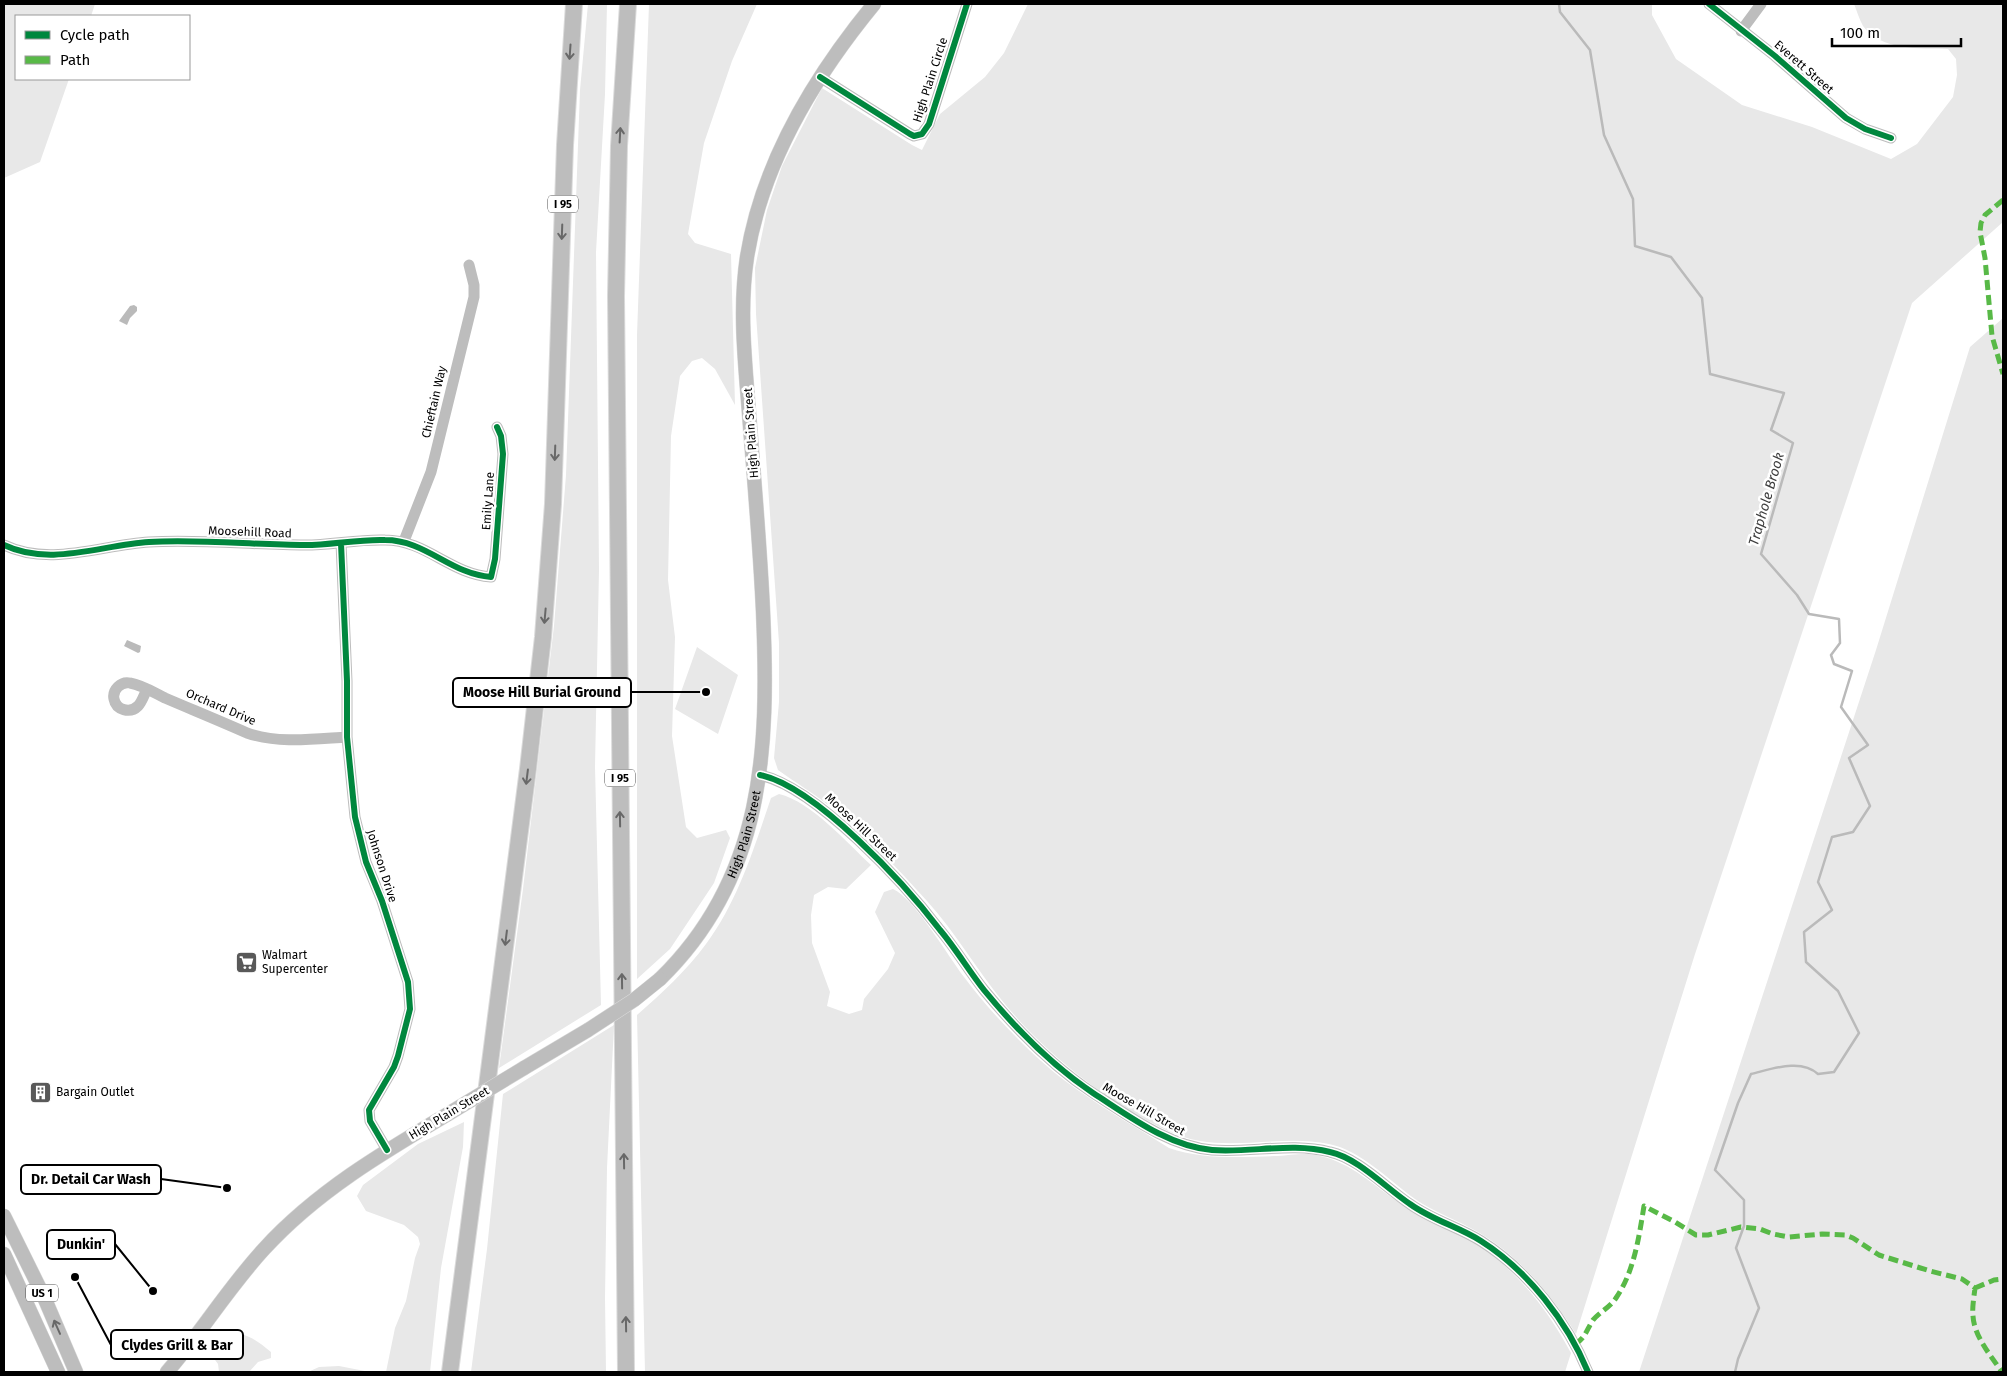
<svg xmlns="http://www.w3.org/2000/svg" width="2007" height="1376" viewBox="0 0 2007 1376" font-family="'Fira Sans',sans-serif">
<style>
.green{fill:#e8e8e8}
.water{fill:#bababa}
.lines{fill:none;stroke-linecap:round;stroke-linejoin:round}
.stream{stroke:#bababa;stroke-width:2.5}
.major-casing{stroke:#dbdbdb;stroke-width:15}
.highway-casing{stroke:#dbdbdb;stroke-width:18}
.minor{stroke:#bdbdbd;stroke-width:11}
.major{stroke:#bdbdbd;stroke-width:14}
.highway{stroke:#bdbdbd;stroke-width:16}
.major-bridge-casing{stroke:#dbdbdb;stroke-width:15;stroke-linecap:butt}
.major-bridge{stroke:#bdbdbd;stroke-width:14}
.quiet{stroke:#58b947;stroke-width:5;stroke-dasharray:10 5;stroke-linecap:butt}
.cycleway-casing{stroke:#fff;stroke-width:9}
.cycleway{stroke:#00873e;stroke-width:6}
.oneway{stroke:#686868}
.labels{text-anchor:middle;stroke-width:5;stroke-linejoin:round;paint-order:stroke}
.shield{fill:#fff;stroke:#4c4c4c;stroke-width:1}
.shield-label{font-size:11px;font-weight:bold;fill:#000}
.street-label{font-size:12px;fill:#000;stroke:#fff}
.poi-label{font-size:12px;fill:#000;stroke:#fff;text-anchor:start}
.water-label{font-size:14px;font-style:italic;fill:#3e3e3e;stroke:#fff}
.leader{fill:none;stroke:#000;stroke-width:2}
.callout-dot{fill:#000;stroke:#fff;stroke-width:2}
.callout{fill:#fff;stroke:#000;stroke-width:2}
.callout-label{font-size:14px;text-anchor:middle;font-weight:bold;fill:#000}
</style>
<rect width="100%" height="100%" fill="#fff"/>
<path class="green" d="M 4,4 L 95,4 L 91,16 L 16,16 L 16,79 L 69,79 L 40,162 L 4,178 Z
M 588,4 L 607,4 L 605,94 L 596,252 L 599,570 L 595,767 L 601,1005 L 499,1068 L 523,889 L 554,626 L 566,475 L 580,90 Z
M 649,4 L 757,4 L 732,61 L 704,143 L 688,234 L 695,243 L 731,254 L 735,405 L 715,369 L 702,358 L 692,361 L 680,376 L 671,436 L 668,580 L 675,637 L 672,736 L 686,827 L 697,838 L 726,830 L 730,838 L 714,883 L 670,949 L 637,979 L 637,335 Z
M 1028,4 L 1652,4 L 1652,15 L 1676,59 L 1742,105 L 1812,127 L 1891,159 L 1917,144 L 1953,97 L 1957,75 L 1956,59 L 1948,49 C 1920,48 1881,51 1863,26 C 1859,19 1857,11 1854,4 L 2003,4 L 2003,222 L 1912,303 L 1695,954 L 1576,1334 C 1551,1294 1519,1256 1478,1232 C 1457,1220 1434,1212 1415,1199 C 1390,1181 1360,1150 1329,1144 C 1275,1133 1221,1156 1168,1131 C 1107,1102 1047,1055 1004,1003 C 977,970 956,933 927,901 C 898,869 867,835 832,808 C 815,794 796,783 778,770 L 774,758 L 779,702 L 779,643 L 756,314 L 755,268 L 767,210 L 782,166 L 822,88 L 912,145 L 922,150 L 940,114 L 985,77 L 1004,53 Z
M 2003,318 L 2003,1372 L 1639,1372 L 1876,650 L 1970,347 Z
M 697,647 L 738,675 L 718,734 L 675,709 Z
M 779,794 C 812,802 846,842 871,865 L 846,889 L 828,887 L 814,895 L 811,915 L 812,943 L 830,992 L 827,1006 L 849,1014 L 862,1010 L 864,999 L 888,969 L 895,953 L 875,912 L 884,892 L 893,889 C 914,898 948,956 964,977 C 989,1011 1030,1054 1064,1080 C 1097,1105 1134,1126 1169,1148 C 1203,1160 1242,1157 1278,1156 C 1291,1155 1306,1152 1320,1156 C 1352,1163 1374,1186 1401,1204 C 1426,1220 1457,1230 1481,1247 C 1520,1274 1549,1312 1571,1353 L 1565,1372 L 645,1372 L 637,1015 C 662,993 686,971 706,944 C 738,901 754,848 771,798 Z
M 614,1025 L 607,1168 L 605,1298 L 606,1372 L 471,1372 L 487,1249 L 503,1094 Z
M 464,1122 L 463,1147 L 441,1268 L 430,1372 L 386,1372 L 395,1328 L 406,1301 L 415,1258 L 420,1244 L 418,1237 L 404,1225 L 366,1211 L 357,1196 L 363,1185 L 418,1144 Z
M 221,1330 C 245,1333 253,1337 271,1352 L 271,1358 L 258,1362 L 249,1372 L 219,1372 L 218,1364 L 210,1353 L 212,1341 Z
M 339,1366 L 370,1372 L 308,1372 L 319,1367 Z"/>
<path class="water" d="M 134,305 L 137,307 L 137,311 L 130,318 L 127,325 L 119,321 L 130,306 Z
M 127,640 L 141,646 L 140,652 L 138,653 L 124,646 Z"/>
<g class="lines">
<path class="stream" d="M 1559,4 L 1560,12 L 1590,50 L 1604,135 L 1633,199 L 1635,246 L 1671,257 L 1702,298 L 1710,374 L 1784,393 L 1771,430 L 1793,443 L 1761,554 L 1797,595 L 1809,614 L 1839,619 L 1840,643 L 1831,655 L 1834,664 L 1852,671 L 1841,707 L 1868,745 L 1849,758 L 1870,806 L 1853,832 L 1832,837 L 1818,882 L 1832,910 L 1804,932 L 1806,962 L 1838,991 L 1859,1033 L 1834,1072 L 1818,1074 C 1801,1058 1772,1069 1751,1074 L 1738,1103 L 1715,1170 L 1744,1200 L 1744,1226 L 1736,1248 L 1759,1308 L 1738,1359 L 1735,1372"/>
<defs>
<g id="major">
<path id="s1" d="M 660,979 C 765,877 769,748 763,611 C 760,545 754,479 749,413 C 745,361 739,309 747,257 C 762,163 814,77 874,4"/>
<path d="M 524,1068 L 588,1030"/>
<path d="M 4,1216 L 44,1297 L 76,1372"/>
<path d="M 4,1254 L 58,1372"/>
<path d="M 167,1372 C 201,1333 228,1288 264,1249 C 316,1192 382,1153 448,1114"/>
</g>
<path id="highway" d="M 450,1372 L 528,769 L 543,637 L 553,504 L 565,145 L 574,4
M 626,1372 L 616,296 L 619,146 L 628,4"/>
</defs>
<use href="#major" class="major-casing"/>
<use href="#highway" class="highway-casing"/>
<path class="minor" d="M 1709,4 L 1775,56 L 1846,118 L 1865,129 L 1891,138
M 1741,31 L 1761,4
M 820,77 L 910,134 L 914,136 L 922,134 L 929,124 L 967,4
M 404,541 L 431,472 L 474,297 L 474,285 L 469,265
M 341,543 L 347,681 L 347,737 L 355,817 L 366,862 L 382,901 L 408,982 L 410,1009 L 398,1056 L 394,1067 L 369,1110 L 370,1121 L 387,1150
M 4,545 C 50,567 101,545 149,542 C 201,539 253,545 305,545 C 332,545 358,539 385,540 C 426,540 450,574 491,577 L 495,559 L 503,454 L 501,436 L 497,427
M 147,689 C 144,695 142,702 138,706 C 130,714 116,710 114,699 C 112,690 121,681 130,683 C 142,685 155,693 165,698 C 193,710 220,721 247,733 C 279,744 314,739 347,737
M 760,775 C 816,787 905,884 940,930 C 956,949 969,971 984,990 C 1016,1029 1051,1065 1093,1093 C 1129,1116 1168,1146 1212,1150 C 1251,1153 1292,1142 1330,1152 C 1358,1158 1386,1188 1410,1204 C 1432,1220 1459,1227 1481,1241 C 1528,1271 1567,1321 1588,1372"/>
<use href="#major" class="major"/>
<use href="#highway" class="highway"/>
<defs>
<path id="major-bridge" d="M 588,1030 L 634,1000 L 660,979
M 448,1114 L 524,1068"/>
</defs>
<use href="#major-bridge" class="major-bridge-casing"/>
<use href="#major-bridge" class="major-bridge"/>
<path class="quiet" d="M 2003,200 L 1985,215 L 1981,223 L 1980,232 L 1985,258 L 1992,336 L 2003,374
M 1975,1288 L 1994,1280 L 2003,1279
M 1575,1344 C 1585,1339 1587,1329 1593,1320 C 1600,1312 1610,1307 1616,1298 C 1634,1272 1639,1237 1644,1206 L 1675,1222 L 1696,1235 L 1708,1235 L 1741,1227 L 1760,1229 L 1773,1234 L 1789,1237 L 1822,1234 L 1845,1235 L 1853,1238 L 1879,1255 L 1930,1271 L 1962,1279 L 1975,1288 C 1974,1297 1972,1307 1973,1316 C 1974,1336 1991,1356 2002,1372"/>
<defs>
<path id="cycleway" d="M 1709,4 L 1775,56 L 1846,118 L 1865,129 L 1891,138
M 820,77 L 910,134 L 914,136 L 922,134 L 929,124 L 967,4
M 341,543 L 347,681 L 347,737 L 355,817 L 366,862 L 382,901 L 408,982 L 410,1009 L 398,1056 L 394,1067 L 369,1110 L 370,1121 L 387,1150
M 4,545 C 50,567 101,545 149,542 C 201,539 253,545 305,545 C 332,545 358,539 385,540 C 426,540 450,574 491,577 L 495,559 L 503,454 L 501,436 L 497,427
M 760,775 C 816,787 905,884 940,930 C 956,949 969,971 984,990 C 1016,1029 1051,1065 1093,1093 C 1129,1116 1168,1146 1212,1150 C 1251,1153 1292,1142 1330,1152 C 1358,1158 1386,1188 1410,1204 C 1432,1220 1459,1227 1481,1241 C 1528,1271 1567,1321 1588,1372"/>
</defs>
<use href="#cycleway" class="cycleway-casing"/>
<use href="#cycleway" class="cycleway"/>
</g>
<defs><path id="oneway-shaft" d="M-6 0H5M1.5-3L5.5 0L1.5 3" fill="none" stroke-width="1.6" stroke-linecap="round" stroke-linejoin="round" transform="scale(1.25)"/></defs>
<g class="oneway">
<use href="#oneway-shaft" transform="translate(570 52) rotate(94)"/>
<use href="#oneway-shaft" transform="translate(620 135) rotate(-87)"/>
<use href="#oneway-shaft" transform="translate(562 232) rotate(92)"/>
<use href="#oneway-shaft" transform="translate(555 453) rotate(92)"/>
<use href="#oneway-shaft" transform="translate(545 616) rotate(95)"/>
<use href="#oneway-shaft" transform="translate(527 777) rotate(97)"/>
<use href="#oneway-shaft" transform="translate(620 819) rotate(-91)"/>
<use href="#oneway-shaft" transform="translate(506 938) rotate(97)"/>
<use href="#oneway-shaft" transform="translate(622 981) rotate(-91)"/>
<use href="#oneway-shaft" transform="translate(624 1161) rotate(-91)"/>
<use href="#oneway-shaft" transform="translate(626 1324) rotate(-91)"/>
<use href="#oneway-shaft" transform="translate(57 1327) rotate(-114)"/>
</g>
<defs>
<symbol id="supermarket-square" viewBox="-11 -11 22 22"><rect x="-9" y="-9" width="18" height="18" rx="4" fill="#595959" stroke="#fff"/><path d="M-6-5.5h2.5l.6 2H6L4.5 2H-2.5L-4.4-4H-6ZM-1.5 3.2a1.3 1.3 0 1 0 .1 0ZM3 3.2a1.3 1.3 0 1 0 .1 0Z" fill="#fff"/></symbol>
<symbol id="building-square" viewBox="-11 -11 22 22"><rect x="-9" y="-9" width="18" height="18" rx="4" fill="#595959" stroke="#fff"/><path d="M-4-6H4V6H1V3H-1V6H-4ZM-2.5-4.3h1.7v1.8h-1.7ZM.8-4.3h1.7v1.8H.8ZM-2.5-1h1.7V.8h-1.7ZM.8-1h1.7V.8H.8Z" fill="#fff"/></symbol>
</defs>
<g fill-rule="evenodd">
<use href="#supermarket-square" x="234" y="950" width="25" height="25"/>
<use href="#building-square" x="28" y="1080" width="25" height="25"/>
</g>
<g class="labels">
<g class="shield">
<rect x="548" y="195.5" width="30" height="17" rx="4"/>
<rect x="605" y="769.5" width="30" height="17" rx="4"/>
<rect x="26" y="1284.5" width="32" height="17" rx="4"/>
</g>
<g class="shield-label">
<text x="563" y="208">I 95</text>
<text x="620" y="782">I 95</text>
<text x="42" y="1297">US 1</text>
</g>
<g class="street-label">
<text transform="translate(1804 67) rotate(41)" y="4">Everett Street</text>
<text transform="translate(930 80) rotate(-72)" y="4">High Plain Circle</text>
<text transform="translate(434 402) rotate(-77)" y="4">Chieftain Way</text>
<text transform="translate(751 433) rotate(-94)" y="4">High Plain Street</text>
<text transform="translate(488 501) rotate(-86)" y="4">Emily Lane</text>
<text transform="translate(250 532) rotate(2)" y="4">Moosehill Road</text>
<text transform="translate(221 707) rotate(23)" y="4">Orchard Drive</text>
<text transform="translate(861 827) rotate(43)" y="4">Moose Hill Street</text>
<text dy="4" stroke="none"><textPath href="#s1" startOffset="170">High Plain Street</textPath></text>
<text transform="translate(382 866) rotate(72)" y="4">Johnson Drive</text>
<text transform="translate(1144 1109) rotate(30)" y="4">Moose Hill Street</text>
<text transform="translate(449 1113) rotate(-31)" y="4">High Plain Street</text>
</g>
<g class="poi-label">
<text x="262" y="959">Walmart<tspan x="262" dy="14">Supercenter</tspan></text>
<text x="56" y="1096">Bargain Outlet</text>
</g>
<g class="water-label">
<text transform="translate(1766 499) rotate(-74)" y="5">Traphole Brook</text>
</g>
</g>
<path class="leader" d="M706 692L631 692M227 1188L161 1179M153 1291L115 1244M75 1277L111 1345"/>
<g class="callout-dot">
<circle cx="706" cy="692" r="5"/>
<circle cx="227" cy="1188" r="5"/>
<circle cx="153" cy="1291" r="5"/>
<circle cx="75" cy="1277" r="5"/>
</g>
<g class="callout">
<rect x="453" y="678" width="178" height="29" rx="5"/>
<rect x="21" y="1165" width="140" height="29" rx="5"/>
<rect x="47" y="1230" width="68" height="29" rx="5"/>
<rect x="111" y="1330" width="132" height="29" rx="5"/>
</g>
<g class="callout-label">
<text x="542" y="697">Moose Hill Burial Ground</text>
<text x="91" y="1184">Dr. Detail Car Wash</text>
<text x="81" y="1249">Dunkin'</text>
<text x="177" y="1350">Clydes Grill &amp; Bar</text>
</g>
<rect width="2007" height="1376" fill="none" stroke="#000000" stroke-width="10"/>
<rect x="15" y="15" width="175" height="65" fill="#ffffff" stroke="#999999"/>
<rect x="25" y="31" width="25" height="8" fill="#00873e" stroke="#999999"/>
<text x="60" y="40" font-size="15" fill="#000000">Cycle path</text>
<rect x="25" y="56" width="25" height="8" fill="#58b947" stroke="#999999"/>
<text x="60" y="65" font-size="15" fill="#000000">Path</text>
<path d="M1832 38v8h129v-8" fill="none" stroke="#000000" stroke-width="2.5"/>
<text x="1840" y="38" font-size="15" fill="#000000" stroke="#ffffff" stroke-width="4" paint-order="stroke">100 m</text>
</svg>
